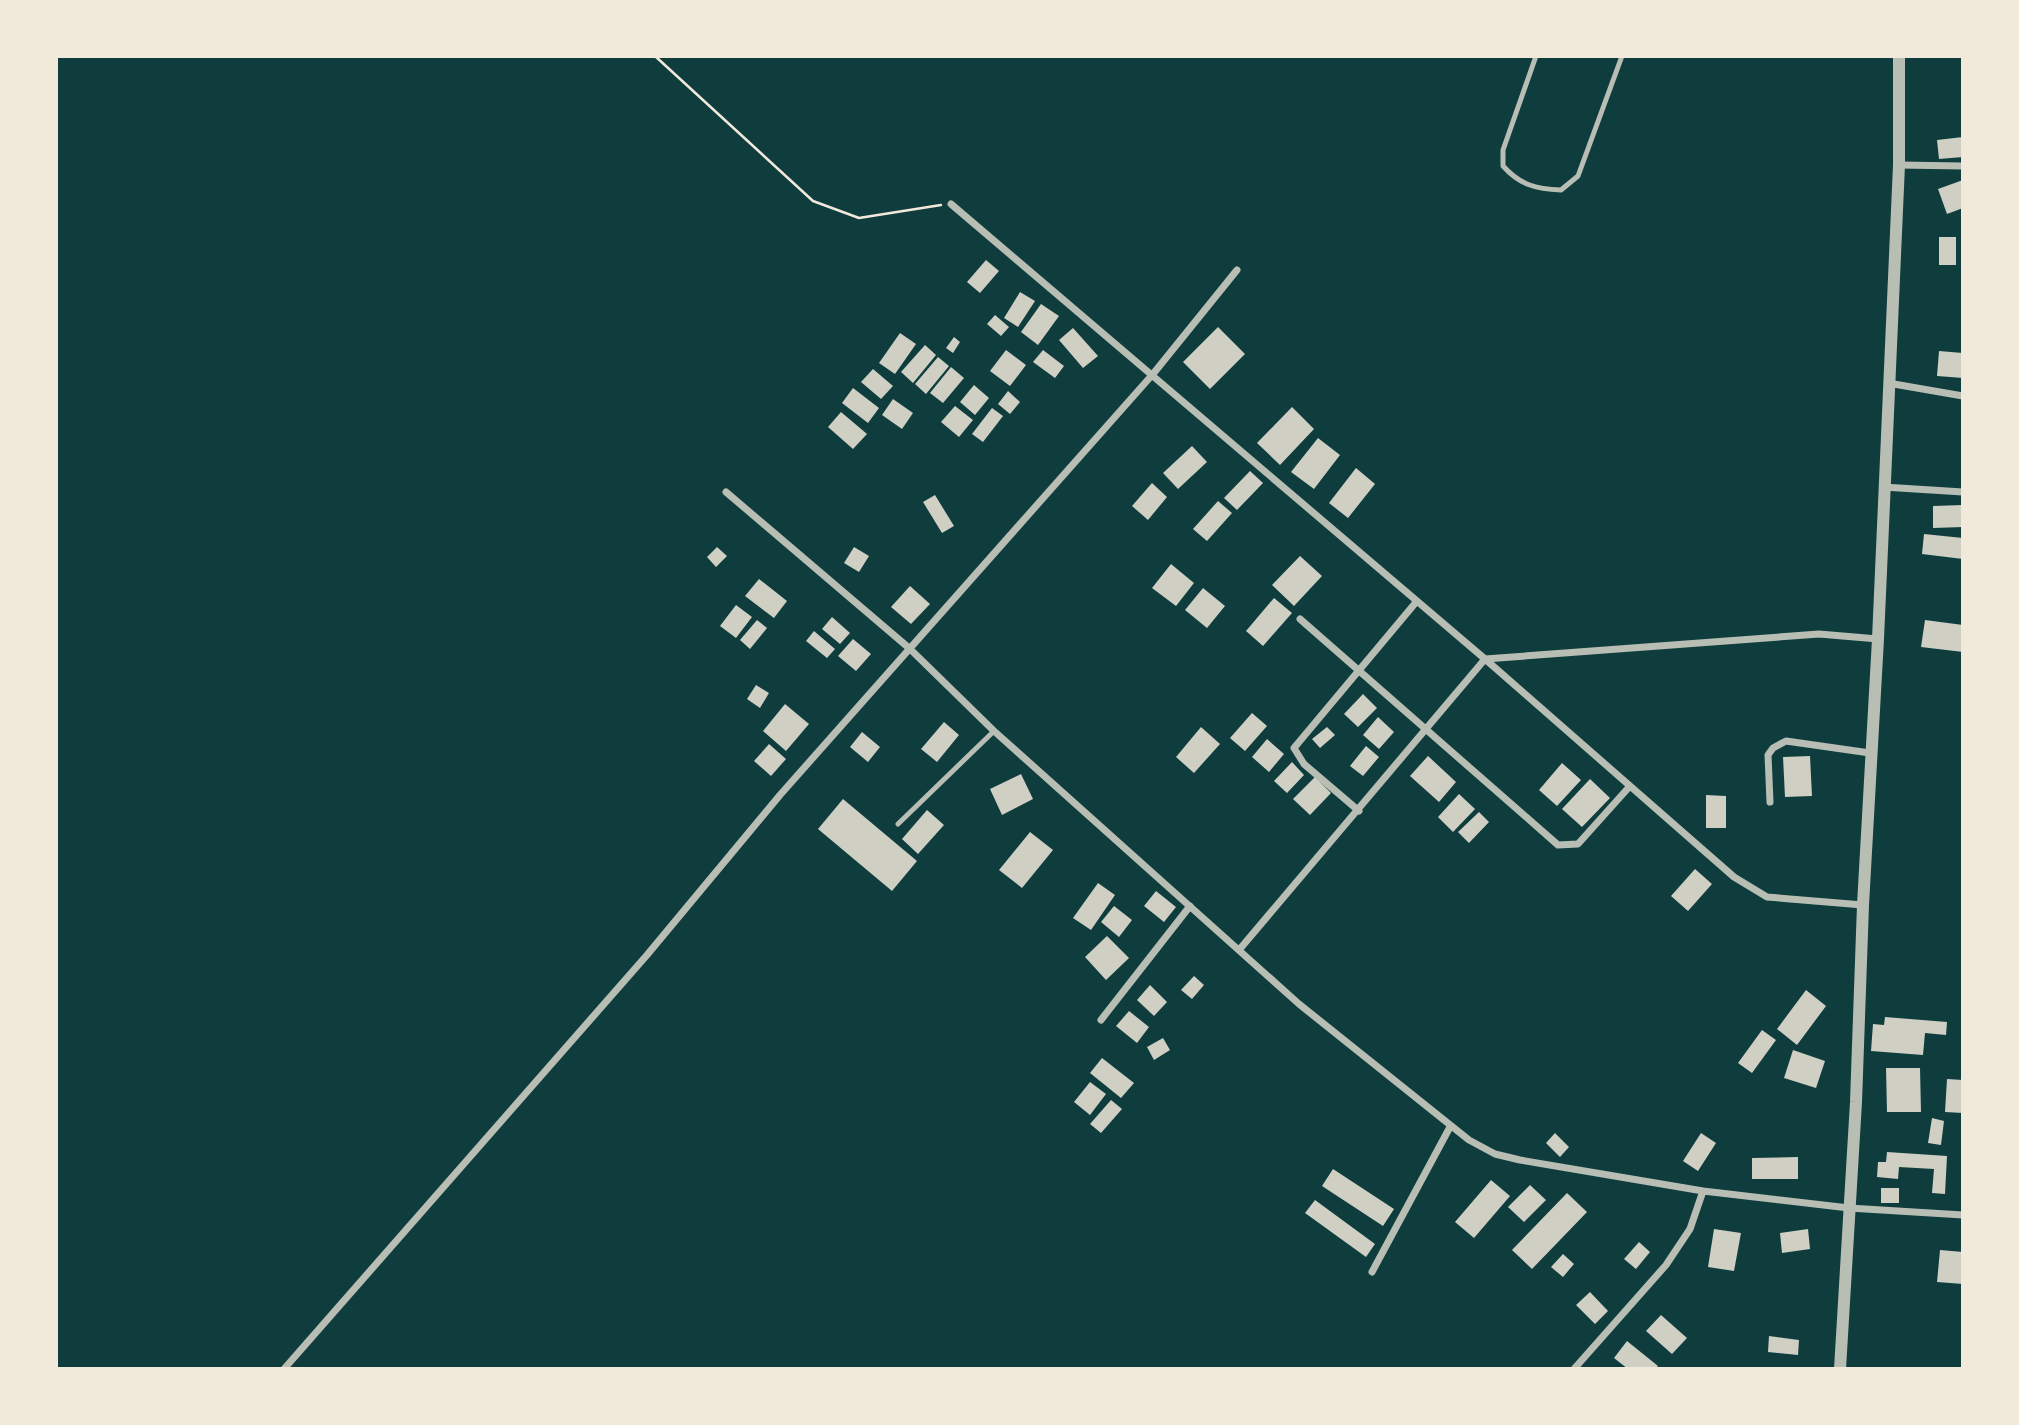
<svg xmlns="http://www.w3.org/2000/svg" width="2019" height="1425" viewBox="0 0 2019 1425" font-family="'Archivo Narrow',sans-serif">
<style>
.building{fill:#cfcfc3}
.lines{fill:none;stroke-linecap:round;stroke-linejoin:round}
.path{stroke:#f1e9da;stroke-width:2.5}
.service{stroke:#b8beb3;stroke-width:5}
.minor{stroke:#b8beb3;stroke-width:7}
.tertiary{stroke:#b8beb3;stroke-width:12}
</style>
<rect width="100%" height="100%" fill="#0f3d3e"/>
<path class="building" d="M 1963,137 L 1963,157 L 1939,159 L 1937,140 Z
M 1963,180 L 1963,208 L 1947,214 L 1938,189 Z
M 1939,237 L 1956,237 L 1956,265 L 1939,265 Z
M 986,260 L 999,271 L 980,293 L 967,282 Z
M 1020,292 L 1035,301 L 1018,327 L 1004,318 Z
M 1041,304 L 1059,316 L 1038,345 L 1021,332 Z
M 995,315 L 1009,327 L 1001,336 L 987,324 Z
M 1218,327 L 1245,354 L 1210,389 L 1183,362 Z
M 1073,328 L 1098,356 L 1083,368 L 1059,340 Z
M 900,333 L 916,344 L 895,374 L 879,363 Z
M 954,337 L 960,342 L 953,353 L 946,348 Z
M 925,345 L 936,355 L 913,383 L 901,372 Z
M 1006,350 L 1026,365 L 1010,386 L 990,371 Z
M 1043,350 L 1064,366 L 1055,378 L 1033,362 Z
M 1939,351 L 1963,353 L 1963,378 L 1937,376 Z
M 938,357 L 949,366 L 926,394 L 915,384 Z
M 951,367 L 964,378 L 943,403 L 930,393 Z
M 873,369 L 893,386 L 881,399 L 861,382 Z
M 974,385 L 989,398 L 975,415 L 960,402 Z
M 853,388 L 879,408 L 868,423 L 842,403 Z
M 1008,391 L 1020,402 L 1010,414 L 998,404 Z
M 893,399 L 913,413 L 902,429 L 882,415 Z
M 955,406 L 973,420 L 959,437 L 941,422 Z
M 1292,407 L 1314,429 L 1280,465 L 1257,443 Z
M 992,408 L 1003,416 L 983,442 L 972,434 Z
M 841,412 L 867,434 L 853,449 L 828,427 Z
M 1318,438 L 1340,455 L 1314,489 L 1291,472 Z
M 1192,446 L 1207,462 L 1178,489 L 1163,473 Z
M 1356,468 L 1375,484 L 1348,518 L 1329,503 Z
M 1250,471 L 1263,483 L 1237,510 L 1224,498 Z
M 1152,483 L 1167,497 L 1148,520 L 1132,506 Z
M 935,495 L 954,526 L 942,533 L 923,502 Z
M 1218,501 L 1232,513 L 1207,541 L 1193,529 Z
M 1963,505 L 1963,527 L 1933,528 L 1933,506 Z
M 1924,534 L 1963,538 L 1963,559 L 1922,554 Z
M 717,547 L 727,556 L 716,567 L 707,557 Z
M 854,547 L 869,556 L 859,572 L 844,563 Z
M 1300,556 L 1322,576 L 1294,606 L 1272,585 Z
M 1171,564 L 1194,583 L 1176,606 L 1152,588 Z
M 759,579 L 787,601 L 774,618 L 745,596 Z
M 910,586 L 930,604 L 911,624 L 891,607 Z
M 1203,588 L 1225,606 L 1207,628 L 1185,610 Z
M 1274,598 L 1292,613 L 1263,646 L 1246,631 Z
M 736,605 L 752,617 L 736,638 L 720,626 Z
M 832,617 L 850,633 L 840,644 L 822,629 Z
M 757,620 L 767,628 L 750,649 L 740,640 Z
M 1925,620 L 1963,625 L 1963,652 L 1921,647 Z
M 814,631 L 835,649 L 827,658 L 806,641 Z
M 853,639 L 871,654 L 856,671 L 838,656 Z
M 756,685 L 769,693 L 760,708 L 747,699 Z
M 1363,694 L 1377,708 L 1358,727 L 1344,714 Z
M 785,704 L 809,724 L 786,751 L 763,731 Z
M 1252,713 L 1267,726 L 1245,751 L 1230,738 Z
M 1378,717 L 1394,732 L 1379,749 L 1363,735 Z
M 944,722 L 959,735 L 937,762 L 921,749 Z
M 1201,727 L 1220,744 L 1194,773 L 1176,757 Z
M 1327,727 L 1335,735 L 1320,748 L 1312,739 Z
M 862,732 L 880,747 L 868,762 L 850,747 Z
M 1267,739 L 1284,754 L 1269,772 L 1252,757 Z
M 769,744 L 786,759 L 771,776 L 754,761 Z
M 1366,746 L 1379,757 L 1363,776 L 1350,766 Z
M 1428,756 L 1456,782 L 1439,802 L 1410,776 Z
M 1810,756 L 1812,796 L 1785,797 L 1783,757 Z
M 1292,762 L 1304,775 L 1287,793 L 1274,781 Z
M 1562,763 L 1581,780 L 1557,806 L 1539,790 Z
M 1021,774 L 1033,799 L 1002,815 L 990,789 Z
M 1315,777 L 1331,793 L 1310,815 L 1293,799 Z
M 1590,779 L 1610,798 L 1582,827 L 1562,809 Z
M 1459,794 L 1475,809 L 1453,832 L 1438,817 Z
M 1706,795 L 1726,796 L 1726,828 L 1706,828 Z
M 843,799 L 917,861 L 892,891 L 818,829 Z
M 927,810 L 944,825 L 918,854 L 902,839 Z
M 1479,812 L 1489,822 L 1469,843 L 1458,832 Z
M 1030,832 L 1053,850 L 1022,888 L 999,870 Z
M 1695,869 L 1712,884 L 1688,911 L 1671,896 Z
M 1098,883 L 1115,895 L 1091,930 L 1073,918 Z
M 1156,891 L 1176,907 L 1164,922 L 1144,906 Z
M 1114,906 L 1132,920 L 1119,937 L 1101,922 Z
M 1107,936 L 1129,958 L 1106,980 L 1085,957 Z
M 1194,976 L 1204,985 L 1192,999 L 1181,990 Z
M 1150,985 L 1167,1002 L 1154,1016 L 1137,1000 Z
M 1806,990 L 1826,1006 L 1797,1045 L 1777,1029 Z
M 1129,1011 L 1149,1027 L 1137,1043 L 1116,1026 Z
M 1885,1017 L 1947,1022 L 1946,1035 L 1925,1033 L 1923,1055 L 1871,1051 L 1873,1024 L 1884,1025 Z
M 1762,1030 L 1776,1040 L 1752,1073 L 1738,1063 Z
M 1163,1038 L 1170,1050 L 1154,1060 L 1147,1047 Z
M 1793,1050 L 1825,1061 L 1816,1088 L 1784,1078 Z
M 1102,1058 L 1134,1083 L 1121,1098 L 1090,1073 Z
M 1886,1068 L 1920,1068 L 1921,1112 L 1887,1112 Z
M 1947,1079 L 1963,1080 L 1963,1113 L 1945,1112 Z
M 1090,1082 L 1106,1094 L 1090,1115 L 1074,1102 Z
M 1111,1100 L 1122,1109 L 1101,1133 L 1090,1124 Z
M 1932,1118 L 1944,1121 L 1941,1145 L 1928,1143 Z
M 1555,1133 L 1569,1147 L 1560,1157 L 1546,1143 Z
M 1701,1133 L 1716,1143 L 1698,1171 L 1683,1161 Z
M 1887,1152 L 1947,1156 L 1945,1194 L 1932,1193 L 1934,1169 L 1899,1167 L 1898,1179 L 1877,1177 L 1878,1162 L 1886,1162 Z
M 1798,1157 L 1798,1179 L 1752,1179 L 1752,1158 Z
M 1333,1169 L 1394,1209 L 1383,1226 L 1322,1186 Z
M 1491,1180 L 1510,1196 L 1474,1238 L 1455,1222 Z
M 1530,1185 L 1546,1200 L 1524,1222 L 1508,1207 Z
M 1881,1188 L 1899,1188 L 1899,1203 L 1881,1203 Z
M 1567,1193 L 1587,1212 L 1532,1269 L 1512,1250 Z
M 1315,1200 L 1375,1244 L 1366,1257 L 1305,1213 Z
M 1714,1229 L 1741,1233 L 1734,1271 L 1708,1267 Z
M 1808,1229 L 1810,1249 L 1782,1253 L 1780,1233 Z
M 1639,1242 L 1650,1252 L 1636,1269 L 1624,1259 Z
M 1940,1250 L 1963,1252 L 1963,1284 L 1937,1282 Z
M 1563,1254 L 1574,1264 L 1563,1277 L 1551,1267 Z
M 1590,1292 L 1608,1311 L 1595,1324 L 1576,1305 Z
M 1661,1315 L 1687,1338 L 1672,1354 L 1646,1331 Z
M 1769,1336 L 1799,1340 L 1798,1355 L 1768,1352 Z
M 1627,1341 L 1658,1366 L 1655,1369 L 1628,1369 L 1614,1358 Z"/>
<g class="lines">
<path class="path" d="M 655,56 L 813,201 L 859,218 L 941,205"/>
<path class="service" d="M 1536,56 L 1503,150 L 1503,166 C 1520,185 1536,189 1561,190 L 1578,176 L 1622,56
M 898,824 L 994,731"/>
<path class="minor" d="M 1899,165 L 1963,166
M 951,204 L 1485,659 L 1734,877 L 1767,897 L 1863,905
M 1888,383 L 1963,396
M 1883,487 L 1963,492
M 726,492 L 909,648 L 994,731 L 1299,1004 L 1469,1140 L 1495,1154 L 1520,1160 L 1703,1191 L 1849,1208 L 1963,1215
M 1300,619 L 1558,845 L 1578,844 L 1630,786
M 1770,802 L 1768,755 L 1773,748 L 1786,741 L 1870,753
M 1359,811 L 1304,764 L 1294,748 L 1417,601
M 1239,950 L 1485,659 L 1819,634 L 1878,639
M 1101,1020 L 1190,906
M 1372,1272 L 1450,1127
M 284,1369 L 647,955 L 780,795 L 1153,374 L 1237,270
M 1574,1369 L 1666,1265 L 1690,1229 L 1703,1191"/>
<path class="tertiary" d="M 1840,1369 L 1856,1102 L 1863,905 L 1878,639 L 1899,165 L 1899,56"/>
</g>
<rect width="2019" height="1425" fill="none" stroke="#f1e9da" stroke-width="116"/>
</svg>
